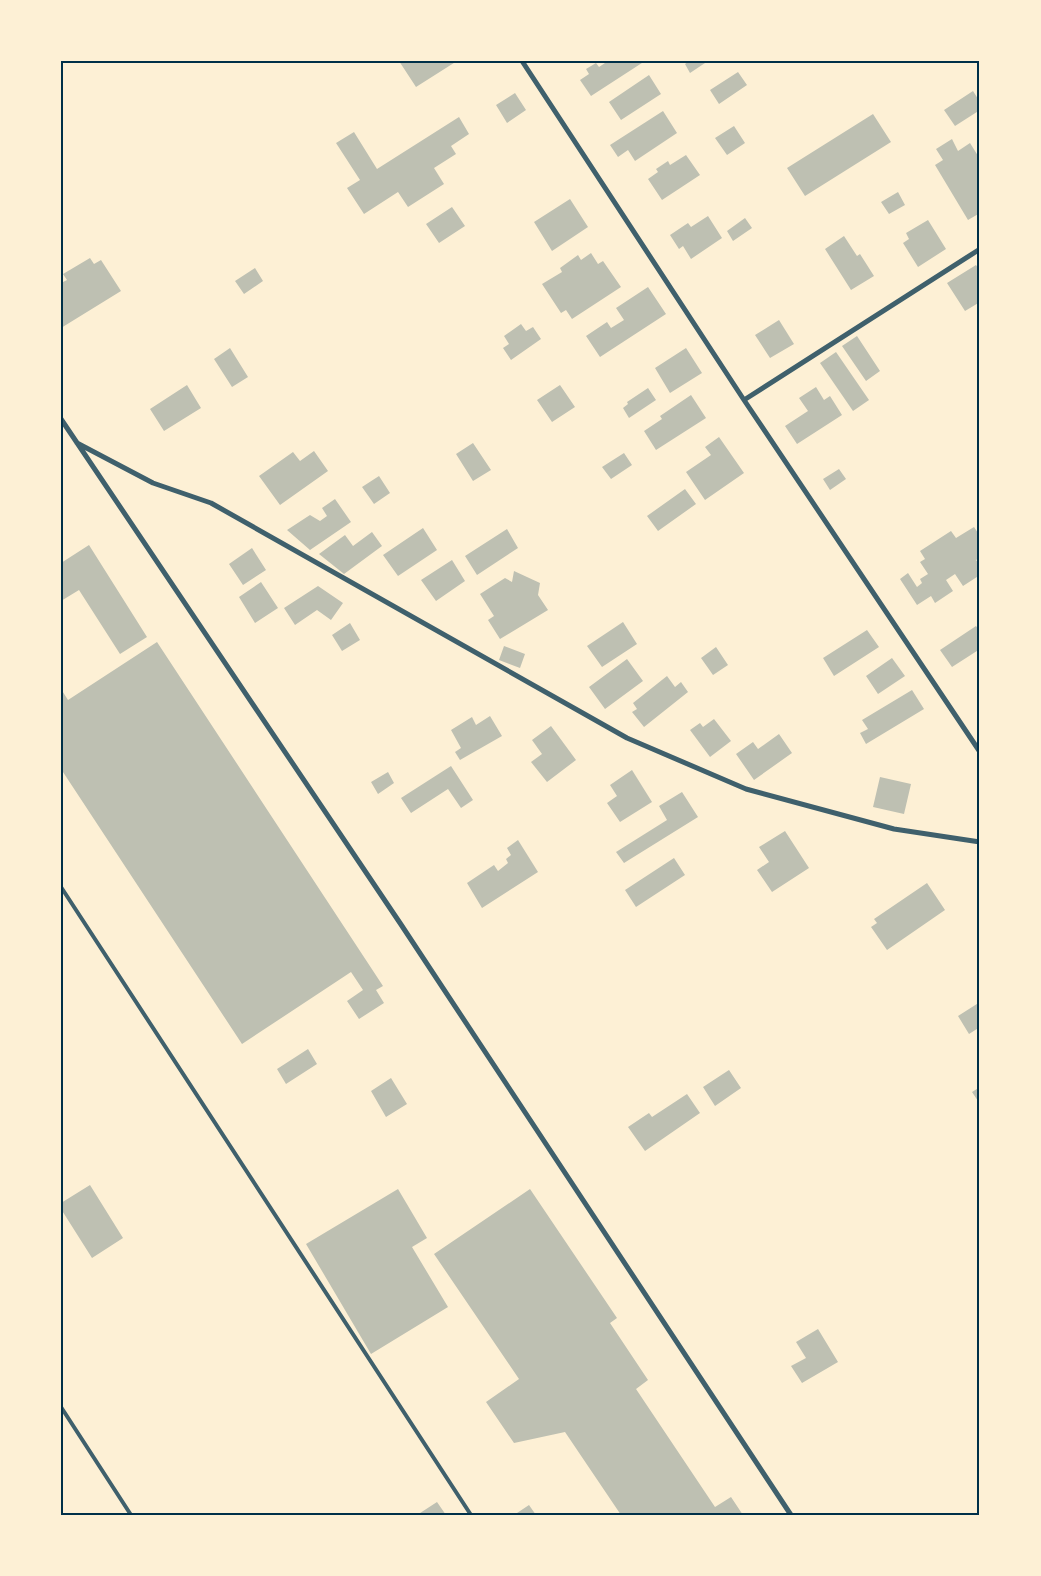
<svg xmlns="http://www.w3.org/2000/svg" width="1041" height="1576" viewBox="0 0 1041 1576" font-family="'Fira Sans',sans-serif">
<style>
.building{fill:#bec0b2}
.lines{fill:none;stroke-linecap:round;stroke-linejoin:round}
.service{stroke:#3f606c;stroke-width:4}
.minor{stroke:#3f606c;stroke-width:5}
.neatline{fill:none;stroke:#003049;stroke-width:2}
</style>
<rect width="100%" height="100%" fill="#fdf0d5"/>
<path class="building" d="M 399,61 L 457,61 L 416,87 Z
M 608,61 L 645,61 L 591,96 L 580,80 L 589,74 L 586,69 L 596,63 L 599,67 Z
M 689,61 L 708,61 L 690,73 L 685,64 Z
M 738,72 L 747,85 L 719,104 L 710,90 Z
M 649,75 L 661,94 L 621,120 L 609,102 Z
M 973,91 L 980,102 L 980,110 L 955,126 L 944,110 Z
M 515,93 L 526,110 L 507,123 L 496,105 Z
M 663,111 L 677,133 L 635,161 L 628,150 L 618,157 L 610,145 Z
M 873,114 L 891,142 L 805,196 L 787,168 Z
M 459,117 L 469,134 L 451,146 L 456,154 L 434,168 L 444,184 L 408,207 L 398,192 L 364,214 L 347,188 L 360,180 L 336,143 L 354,132 L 377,169 Z
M 734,126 L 745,143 L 727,155 L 715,138 Z
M 952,139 L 958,151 L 970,143 L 980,159 L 980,213 L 968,220 L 935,165 L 943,160 L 936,149 Z
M 686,155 L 700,175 L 662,200 L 648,179 L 658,172 L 656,169 L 668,161 L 670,165 Z
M 898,192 L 905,205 L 889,214 L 881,202 Z
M 570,199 L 588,227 L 552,251 L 534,222 Z
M 452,207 L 465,226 L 439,243 L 426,224 Z
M 708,216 L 722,238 L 691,259 L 683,246 L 679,249 L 670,235 L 688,223 L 691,227 Z
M 745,218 L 752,228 L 733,241 L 727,231 Z
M 928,220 L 946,249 L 918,267 L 903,243 L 909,239 L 906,233 Z
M 844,236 L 857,256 L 860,254 L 874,276 L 851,290 L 825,249 Z
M 591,253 L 598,264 L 603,261 L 621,287 L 572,319 L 566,310 L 561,313 L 542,284 L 562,272 L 560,268 L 578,255 L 581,260 Z
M 90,258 L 94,264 L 101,260 L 121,291 L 61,328 L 61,283 L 67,280 L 63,274 Z
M 976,265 L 980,271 L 980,302 L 965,311 L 947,283 Z
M 255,268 L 263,281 L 244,294 L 235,281 Z
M 648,287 L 666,314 L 600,357 L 586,336 L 607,322 L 611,328 L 624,320 L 616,308 Z
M 779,320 L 794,344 L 770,358 L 755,335 Z
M 521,324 L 526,331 L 533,327 L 541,339 L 511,360 L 503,348 L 509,344 L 504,336 Z
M 857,336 L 880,371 L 866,381 L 842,346 Z
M 230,348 L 248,377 L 232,387 L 214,359 Z
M 686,348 L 702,373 L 670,393 L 655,368 Z
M 836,352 L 869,400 L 853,411 L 820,363 Z
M 187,385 L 201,408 L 164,431 L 150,409 Z
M 560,385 L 575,407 L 552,422 L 537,400 Z
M 816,387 L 824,400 L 830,396 L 842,415 L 797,444 L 785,426 L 808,411 L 799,398 Z
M 648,388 L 656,400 L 629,418 L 623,408 L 628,404 L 627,402 Z
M 691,395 L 706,418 L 656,450 L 644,431 L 662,419 L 660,416 Z
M 719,437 L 744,473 L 705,500 L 686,472 L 711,455 L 705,447 Z
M 473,443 L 491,470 L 473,481 L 456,454 Z
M 314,451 L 328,471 L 280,505 L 259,476 L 293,452 L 300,461 Z
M 624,453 L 632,465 L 611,479 L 602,467 Z
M 839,469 L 846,479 L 830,490 L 823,479 Z
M 379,476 L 390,493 L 374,504 L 362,487 Z
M 685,489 L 696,504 L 658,531 L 647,516 Z
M 335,499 L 351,522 L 310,550 L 287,530 L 310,515 L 320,521 L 327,516 L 322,508 Z
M 974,527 L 980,536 L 980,558 L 976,560 L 980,565 L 980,575 L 963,586 L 955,574 L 946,580 L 953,591 L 935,603 L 931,596 L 917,605 L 900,579 L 908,573 L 917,587 L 922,583 L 920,579 L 928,574 L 920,562 L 925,559 L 920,551 L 951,531 L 956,538 Z
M 423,528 L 437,550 L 398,576 L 383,555 Z
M 507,529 L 518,548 L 477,575 L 465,556 Z
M 372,532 L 382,546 L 344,574 L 319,554 L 345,535 L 353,546 Z
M 89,545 L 147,637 L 120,654 L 79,590 L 61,601 L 61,563 Z
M 252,548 L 266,570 L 243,585 L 229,564 Z
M 452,560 L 465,581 L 436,601 L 421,580 Z
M 514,571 L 540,583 L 538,595 L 548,610 L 500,639 L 488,620 L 494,616 L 480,594 L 505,578 L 512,582 Z
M 261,582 L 278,608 L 255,623 L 239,597 Z
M 318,586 L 343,603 L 331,620 L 317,610 L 295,625 L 284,608 Z
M 623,622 L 637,644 L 602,667 L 587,646 Z
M 350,623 L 360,640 L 342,651 L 332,635 Z
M 976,626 L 980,631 L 980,649 L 952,667 L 940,650 Z
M 867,630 L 879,647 L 834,676 L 823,658 Z
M 157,642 L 383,986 L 376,990 L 384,1003 L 359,1019 L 347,1001 L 363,990 L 351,972 L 242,1044 L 61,769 L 61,689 L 68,700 Z
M 504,646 L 525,654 L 520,668 L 499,660 Z
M 716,647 L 728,665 L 713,675 L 701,658 Z
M 892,658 L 905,676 L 878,694 L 866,676 Z
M 627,659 L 643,681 L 605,709 L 589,687 Z
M 667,676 L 675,687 L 681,682 L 688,692 L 644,727 L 632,712 L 637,709 L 633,703 Z
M 912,690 L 924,709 L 866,744 L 860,733 L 868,729 L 862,720 Z
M 490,716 L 502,736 L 460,760 L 455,752 L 461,748 L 451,730 L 472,717 L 476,725 Z
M 714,719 L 731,741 L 710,757 L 690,730 L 700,723 L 703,727 Z
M 551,726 L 576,760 L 547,782 L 531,762 L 542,754 L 532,740 Z
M 779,734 L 792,753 L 754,780 L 736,754 L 753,742 L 758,749 Z
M 451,766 L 473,800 L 461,808 L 448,789 L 411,813 L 401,798 Z
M 632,770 L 652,802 L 620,822 L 607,803 L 617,796 L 610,785 Z
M 388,772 L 394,783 L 378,794 L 371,782 Z
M 880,777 L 911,784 L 904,814 L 873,807 Z
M 682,792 L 698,817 L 624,863 L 616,852 L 667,820 L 659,806 Z
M 785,831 L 809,868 L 772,892 L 757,870 L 769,862 L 759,847 Z
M 518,840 L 538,872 L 482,908 L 467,883 L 494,865 L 498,871 L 508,863 L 506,859 L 511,855 L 507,848 Z
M 674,858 L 685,875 L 636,907 L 625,890 Z
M 927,883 L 945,910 L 887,950 L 871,927 L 877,923 L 874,919 Z
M 980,1002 L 980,1027 L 969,1034 L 958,1016 Z
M 308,1049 L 317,1064 L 286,1084 L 277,1069 Z
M 729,1070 L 741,1088 L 715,1106 L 703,1087 Z
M 391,1078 L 407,1104 L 386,1117 L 371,1091 Z
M 980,1087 L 980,1104 L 972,1092 Z
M 687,1094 L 700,1113 L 645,1151 L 628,1127 L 649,1113 L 652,1117 Z
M 90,1185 L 123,1238 L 92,1258 L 61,1209 L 61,1203 Z
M 398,1189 L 427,1238 L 412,1247 L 448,1307 L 371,1354 L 306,1244 Z
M 530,1189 L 617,1318 L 610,1323 L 648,1380 L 636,1389 L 715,1507 L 731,1497 L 743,1515 L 621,1515 L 565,1432 L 514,1443 L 486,1402 L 519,1379 L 434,1254 Z
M 818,1329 L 838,1362 L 802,1383 L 791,1366 L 806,1358 L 796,1342 Z
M 437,1502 L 446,1515 L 417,1515 Z
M 529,1505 L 536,1515 L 514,1515 Z"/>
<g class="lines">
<path class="service" d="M 61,887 L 471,1515
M 61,1407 L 131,1515"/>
<path class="minor" d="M 522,61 L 744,400 L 980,752
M 744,400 L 980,249
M 61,419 L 400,923 L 791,1515
M 77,443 L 153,483 L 211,503 L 627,738 L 746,789 L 894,829 L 980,842"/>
</g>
<rect width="1041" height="1576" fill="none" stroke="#fdf0d5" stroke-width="125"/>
<rect x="62" y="62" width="916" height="1452" class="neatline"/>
</svg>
